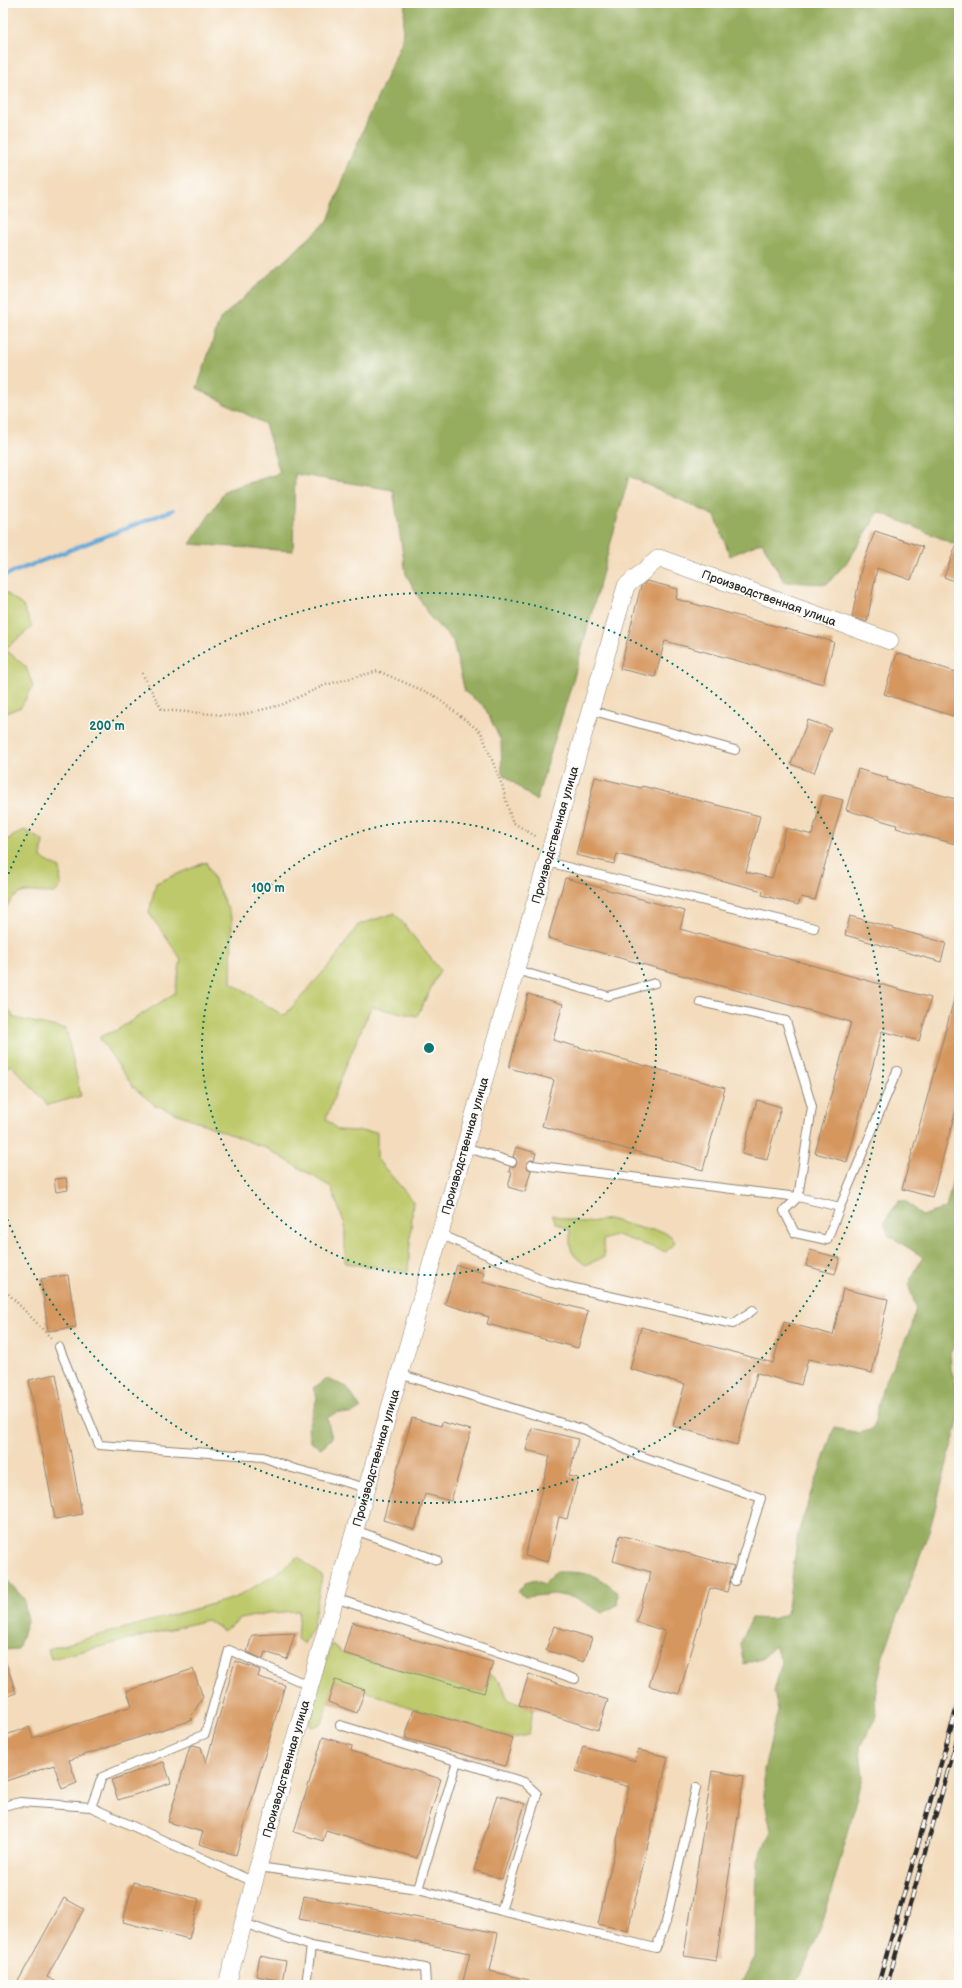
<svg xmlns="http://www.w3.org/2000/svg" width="962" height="1988" viewBox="0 0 962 1988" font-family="'Balsamiq Sans',sans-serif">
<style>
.green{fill:#bdc96b;stroke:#747a4b}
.forest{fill:#96ad5f;stroke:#606c45}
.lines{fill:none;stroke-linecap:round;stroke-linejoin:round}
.stream{stroke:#63a7d8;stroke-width:4.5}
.building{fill:#d6975e}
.lane-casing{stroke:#8f8373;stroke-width:10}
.street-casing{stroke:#8f8373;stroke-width:18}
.path{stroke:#8f8373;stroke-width:2.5;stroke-dasharray:1 3;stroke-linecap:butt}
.lane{stroke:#fff;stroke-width:8}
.street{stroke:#fff;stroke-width:17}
.rail-casing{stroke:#2b2b2b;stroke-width:4.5}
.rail{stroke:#fdfcf7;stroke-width:3;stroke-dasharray:9;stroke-linecap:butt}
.ring{fill:none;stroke:#0f766e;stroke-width:2;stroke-dasharray:2 4}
.labels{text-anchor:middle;stroke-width:3;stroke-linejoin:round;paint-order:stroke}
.street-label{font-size:12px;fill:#2b2b2b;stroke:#fdfcf7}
.centre{fill:#0f766e;stroke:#fdfcf7;stroke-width:2}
.ring-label{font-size:12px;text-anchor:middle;font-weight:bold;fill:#0f766e;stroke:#fdfcf7;stroke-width:3;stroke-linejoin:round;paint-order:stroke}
</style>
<rect width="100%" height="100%" fill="#fdfcf7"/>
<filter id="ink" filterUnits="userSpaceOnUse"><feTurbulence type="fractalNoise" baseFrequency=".025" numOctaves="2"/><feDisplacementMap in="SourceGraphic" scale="8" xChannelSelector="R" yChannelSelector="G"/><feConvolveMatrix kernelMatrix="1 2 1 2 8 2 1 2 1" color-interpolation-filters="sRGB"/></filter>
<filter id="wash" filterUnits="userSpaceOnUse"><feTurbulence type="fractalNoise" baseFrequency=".012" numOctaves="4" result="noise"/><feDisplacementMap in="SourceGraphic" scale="16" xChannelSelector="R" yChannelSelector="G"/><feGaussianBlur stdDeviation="0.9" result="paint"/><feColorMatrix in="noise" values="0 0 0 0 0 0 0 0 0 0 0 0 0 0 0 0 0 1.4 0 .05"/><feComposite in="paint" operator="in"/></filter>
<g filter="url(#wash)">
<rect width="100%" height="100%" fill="#f3dbbb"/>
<path class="green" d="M 3,590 L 23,606 L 32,627 L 5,649 L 26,667 L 33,686 L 21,707 L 3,714 Z
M 24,830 L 43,841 L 41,858 L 60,868 L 61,886 L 55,893 C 25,893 19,885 3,913 L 3,842 Z
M 206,862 L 232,918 L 231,983 L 284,1016 L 333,961 L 358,925 L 395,913 L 440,970 L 417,1016 L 371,1007 L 345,1068 L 326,1119 L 338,1130 L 377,1132 L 377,1159 L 413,1201 L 408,1272 L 345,1263 L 345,1225 L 331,1187 L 268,1149 L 155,1105 L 133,1087 L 99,1037 L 117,1030 L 175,993 L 181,959 L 149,913 L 156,883 Z
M 3,1000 L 14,1018 L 66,1029 L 81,1096 L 48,1105 L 11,1065 L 3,1069 Z
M 552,1215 L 583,1223 L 609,1219 L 644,1229 L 661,1231 L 671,1236 L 675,1242 L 666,1252 L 617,1235 L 603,1240 L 604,1257 L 586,1265 C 569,1254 570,1249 570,1230 L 556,1223 Z
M 298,1557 L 322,1576 L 312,1628 L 304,1644 L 297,1639 L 299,1611 L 268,1613 L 241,1619 L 223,1631 L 207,1620 L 51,1659 L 48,1649 L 235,1598 L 273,1576 Z
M 332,1644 L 343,1653 L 484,1693 L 490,1674 L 502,1684 L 508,1700 L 533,1709 L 529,1735 L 513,1738 L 414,1709 L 335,1680 L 322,1724 L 311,1727 L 308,1714 Z"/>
<path class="forest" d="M 405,3 L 959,3 L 959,546 L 879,512 L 848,561 L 827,584 L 784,582 L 762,542 L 730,556 L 715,516 L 629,476 L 574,677 L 536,801 L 502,773 L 501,741 L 484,706 L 465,692 L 453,641 L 429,616 L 406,574 L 393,490 L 295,474 L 293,551 L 190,544 L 226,490 L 280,473 L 265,424 L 197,388 L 220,319 L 328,221 L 350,161 L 402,41 Z
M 959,1153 L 959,1342 L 950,1352 L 951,1369 L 959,1394 L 959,1418 L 930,1528 L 883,1656 L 875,1695 L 876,1718 L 860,1747 L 863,1778 L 822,1925 L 801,1976 L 791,1985 L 740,1985 L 755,1957 L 757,1862 L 771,1831 L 764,1797 L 764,1770 L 778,1710 L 774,1692 L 782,1662 L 774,1645 L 762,1659 L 744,1664 L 740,1645 L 751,1618 L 772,1619 L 787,1614 L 798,1533 L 834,1428 L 860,1433 L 873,1429 L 882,1389 L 912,1326 L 916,1307 L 908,1284 L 923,1257 L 888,1235 L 884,1222 L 899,1201 L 906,1201 L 922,1216 L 946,1208 Z
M 327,1379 L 347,1387 L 361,1409 L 350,1414 L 337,1412 L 327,1418 L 332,1438 L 321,1448 L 310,1442 L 308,1427 L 317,1398 L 313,1388 Z
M 555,1572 C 581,1572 600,1572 618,1594 L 617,1605 L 603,1613 L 576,1598 L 554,1594 L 525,1597 L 518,1592 L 525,1583 L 535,1580 L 544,1584 Z
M 3,1580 L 8,1581 L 24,1599 L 27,1621 L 18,1649 L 3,1650 Z"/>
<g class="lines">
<path class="stream" d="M 3,576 L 173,510"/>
</g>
<g id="blocks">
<path class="building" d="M 875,531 L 923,547 L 911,580 L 877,568 L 867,622 L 852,617 L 861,570 Z
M 958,541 L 959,541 L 959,583 L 944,577 Z
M 647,581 L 678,589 L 676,599 L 834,642 L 823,684 L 665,641 L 655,677 L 620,669 L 641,586 Z
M 897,653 L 959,673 L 959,718 L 884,694 Z
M 808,720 L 831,728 L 814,773 L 791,764 Z
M 858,769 L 888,778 L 887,780 L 959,800 L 959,845 L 896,828 L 897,825 L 846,810 Z
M 595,777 L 641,788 L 642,786 L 760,816 L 746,872 L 772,878 L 786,828 L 812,835 L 823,795 L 843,800 L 815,900 L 801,897 L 798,905 L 762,895 L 763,891 L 617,854 L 614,864 L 576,855 Z
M 565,878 L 685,911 L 680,929 L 931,998 L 919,1041 L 882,1031 L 847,1162 L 815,1153 L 851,1022 L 548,938 Z
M 850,916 L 946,943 L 941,962 L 845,935 Z
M 528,994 L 563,1004 L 553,1040 L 725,1088 L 703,1170 L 542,1126 L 554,1080 L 509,1068 Z
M 955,996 L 959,997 L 959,1099 L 932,1197 L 902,1189 Z
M 757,1100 L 781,1107 L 767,1160 L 742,1154 Z
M 516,1147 L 536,1153 L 534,1160 L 530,1160 L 527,1164 L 527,1168 L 531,1170 L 525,1192 L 508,1187 L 512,1172 L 509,1172 L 510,1167 L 515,1166 L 517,1163 L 516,1159 L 513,1157 Z
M 66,1178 L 68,1190 L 56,1192 L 54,1179 Z
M 810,1250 L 840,1258 L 835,1274 L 806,1266 Z
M 457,1265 L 484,1273 L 482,1282 L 588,1311 L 578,1348 L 487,1324 L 489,1317 L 445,1304 Z
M 68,1275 L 76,1327 L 48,1331 L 41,1279 Z
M 843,1289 L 888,1299 L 872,1373 L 808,1359 L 801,1385 L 757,1373 L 737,1445 L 673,1426 L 685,1384 L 630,1369 L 641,1327 L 773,1363 L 784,1322 L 833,1335 Z
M 56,1374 L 82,1514 L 55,1519 L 29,1380 Z
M 412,1418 L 441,1426 L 442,1422 L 471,1430 L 451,1501 L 425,1494 L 415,1530 L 383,1520 Z
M 532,1428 L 578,1439 L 569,1476 L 578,1478 L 567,1519 L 559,1517 L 548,1562 L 525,1556 L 550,1456 L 526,1450 Z
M 620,1535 L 734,1566 L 727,1592 L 710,1588 L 679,1694 L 649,1686 L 665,1631 L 636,1622 L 651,1572 L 613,1561 Z
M 352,1622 L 493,1662 L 484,1693 L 343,1653 Z
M 554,1626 L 592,1638 L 584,1662 L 546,1650 Z
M 295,1633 L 287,1659 L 265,1652 L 263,1659 L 247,1652 L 252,1635 Z
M 3,1660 L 5,1660 L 16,1693 L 3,1698 Z
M 235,1661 L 260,1670 L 258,1677 L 285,1685 L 236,1855 L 199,1844 L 203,1832 L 168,1822 L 190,1746 L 193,1745 L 201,1747 L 206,1763 Z
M 193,1669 L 203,1697 L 191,1717 L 192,1720 L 69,1760 L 77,1783 L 62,1789 L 54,1765 L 3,1782 L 3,1736 L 29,1727 L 33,1738 L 132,1706 L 127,1691 Z
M 529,1674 L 608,1700 L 598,1730 L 519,1705 Z
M 335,1680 L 365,1690 L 357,1713 L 328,1702 Z
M 414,1709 L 513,1738 L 505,1766 L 405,1738 Z
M 323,1737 L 352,1746 L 351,1751 L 441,1779 L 417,1858 L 326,1830 L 323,1841 L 294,1832 Z
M 583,1746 L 635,1761 L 638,1750 L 668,1757 L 628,1931 L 598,1924 L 629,1787 L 576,1771 Z
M 164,1762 L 171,1783 L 118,1800 L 111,1780 Z
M 712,1771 L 744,1776 L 716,1961 L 684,1956 Z
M 497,1795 L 525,1804 L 502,1879 L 474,1870 Z
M 133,1882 L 199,1899 L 189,1939 L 123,1922 Z
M 304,1896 L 498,1933 L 490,1971 L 529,1980 L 528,1985 L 462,1985 L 470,1953 L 299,1919 Z
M 64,1898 L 84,1909 L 47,1977 L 62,1985 L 16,1985 Z
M 260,1956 L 286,1961 L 282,1981 L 256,1976 Z"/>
</g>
</g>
<g filter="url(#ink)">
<use href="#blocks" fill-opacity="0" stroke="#8f8373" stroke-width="1"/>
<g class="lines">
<defs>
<path id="lane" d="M 590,710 L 735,750
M 547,862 L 814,928
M 516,970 L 608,996 L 655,983
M 700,1002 L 786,1021 L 812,1107 L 798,1197 L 784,1211 L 795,1233 L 827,1240 L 840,1207
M 465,1147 L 512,1162
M 532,1165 L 798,1197 L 840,1207 L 897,1071
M 440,1234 L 548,1282 L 733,1324 L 753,1310
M 59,1347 L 99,1445 L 263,1457 L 292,1468 L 367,1488
M 399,1374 L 585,1430 L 635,1454 L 761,1498 L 735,1581
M 355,1530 L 437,1560
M 335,1598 L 575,1679
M 3,1806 L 20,1802 L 91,1807 L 254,1882
M 91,1807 L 102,1777 L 205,1734 L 229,1650 L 310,1686
M 258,1867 L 418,1889 L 501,1911 L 537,1794 L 524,1782 L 340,1725
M 418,1889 L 457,1761
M 501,1911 L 656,1948 L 666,1922 L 696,1788
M 243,1923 L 311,1946 L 306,1985
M 311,1946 L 425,1968 L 426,1985"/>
<path id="street" d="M 227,1985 L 258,1867 L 626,586 L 659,558 L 890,641"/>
</defs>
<use href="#lane" class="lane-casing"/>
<use href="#street" class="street-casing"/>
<path class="path" d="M 142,673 L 162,710 L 236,716 L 281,705 L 325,685 L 378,671 L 433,695 L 481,732 L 502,785 L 512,822 L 537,837
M 3,1288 L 52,1339"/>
<use href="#lane" class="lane"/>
<use href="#street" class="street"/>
<defs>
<path id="rail" d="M 878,1985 L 959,1700
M 887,1985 L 959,1733"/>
</defs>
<use href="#rail" class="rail-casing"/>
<use href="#rail" class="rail"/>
</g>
</g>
<g class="ring">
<circle cx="429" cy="1048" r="227"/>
<path d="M4 885A455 455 0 1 1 4 1211"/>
</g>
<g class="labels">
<g class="street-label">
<text transform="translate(769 598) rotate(20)" y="4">Производственная улица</text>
<text transform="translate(555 835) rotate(-74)" y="4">Производственная улица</text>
<text transform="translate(465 1146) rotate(-74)" y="4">Производственная улица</text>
<text transform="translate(376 1458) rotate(-74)" y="4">Производственная улица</text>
<text transform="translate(286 1769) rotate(-74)" y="4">Производственная улица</text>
</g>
</g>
<circle cx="429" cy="1048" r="6" class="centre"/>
<g class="ring-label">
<text x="107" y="730">200 m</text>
<text x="268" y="892">100 m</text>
</g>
<rect width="962" height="1988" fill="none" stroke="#fdfcf7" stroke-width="16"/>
</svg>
